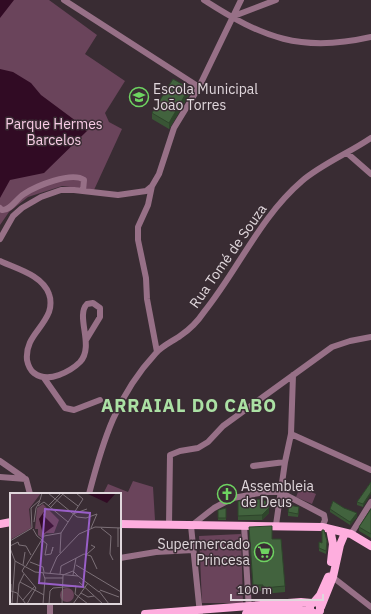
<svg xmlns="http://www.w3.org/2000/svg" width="371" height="614" viewBox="0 0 371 614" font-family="'IBM Plex Sans',sans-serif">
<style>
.green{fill:#6a445b}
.water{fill:#310b24}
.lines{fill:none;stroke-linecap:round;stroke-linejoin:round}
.minor{stroke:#977087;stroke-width:6}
.major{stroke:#feaede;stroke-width:8}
.wall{fill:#395535}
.shaded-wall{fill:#2e452b}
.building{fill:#42633e;stroke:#2e452b}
.labels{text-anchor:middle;stroke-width:3;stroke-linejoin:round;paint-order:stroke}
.poi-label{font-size:14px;fill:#e0d7dc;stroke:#392c33;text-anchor:start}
.park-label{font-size:14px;fill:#f8cbe5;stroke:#392c33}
.street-label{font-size:14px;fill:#e0d7dc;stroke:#392c33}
.district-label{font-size:18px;font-weight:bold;letter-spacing:1px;fill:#abe1a4;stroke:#392c33}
.inset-road{fill:none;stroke:#7c7077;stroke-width:1}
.view{fill:#995fc8;fill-opacity:0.15;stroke:#995fc8;stroke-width:2}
.inset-edge{fill:none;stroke:#e0d7dc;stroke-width:2}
</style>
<rect width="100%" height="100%" fill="#392c33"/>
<path class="green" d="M 0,0 L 49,0 L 97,35 L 85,54 L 125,81 L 105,113 L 109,122 L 122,129 L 94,190 L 62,186 L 28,197 L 9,212 L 0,225 Z
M 133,481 L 153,487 L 155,520 L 120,520 L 120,494 L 103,494 L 108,484 L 128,492 Z
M 300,487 L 316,494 L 312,504 L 296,497 Z
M 241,534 L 243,603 L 202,603 L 199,536 Z"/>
<path class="water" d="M 0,0 L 14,0 L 0,18 Z
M 0,69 L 13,72 L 31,83 L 41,95 L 80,124 L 87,131 L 44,173 L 10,180 L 0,198 Z"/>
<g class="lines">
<path class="minor" d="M 64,0 L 199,87
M 204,0 C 263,38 301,53 371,37
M 234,16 L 276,0
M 347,153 L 371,174
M 152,186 L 148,205 L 138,227 L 138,240 L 146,278 L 147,299 L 157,352
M 0,208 L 2,210 C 10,211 17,198 24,194 C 36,186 72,171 84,180 L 83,191
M 0,239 L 13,216 L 22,208 L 41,197 L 61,190 L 74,190 L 118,195 L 146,191 L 152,186 L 159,174 L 174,128 L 199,87 L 241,0
M 0,261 C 17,269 42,275 49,294 C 51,299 51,307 49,312 C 42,330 25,338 27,360 C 28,365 30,370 34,373 C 42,379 51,378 59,375 C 67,372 74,368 80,362 C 95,346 75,316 87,304 L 93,303 L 100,308 L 100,317 L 86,340
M 44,378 L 65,408 L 74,410 L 100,400
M 291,434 L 371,470
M 0,461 L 23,477
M 253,466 L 285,462
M 0,477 L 26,479 L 30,494
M 89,494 C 103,440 117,395 156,353 C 162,346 173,341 180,336 C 189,330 198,321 204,312 C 238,270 260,217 302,181 C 322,164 349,153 371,138
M 169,525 L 170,455 L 180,451 L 198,448 L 208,442 L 223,426 L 332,347 L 350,341 L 371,337
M 244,525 L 249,610
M 276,525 L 285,462 L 291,434 L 293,375
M 351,534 L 371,502
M 120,558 L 156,552 L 193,550
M 330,575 L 371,607
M 50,614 L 50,603
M 200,614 L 191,526 L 214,508 L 233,498 L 265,492 L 280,492 L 324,515 L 325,520 L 322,527"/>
<path class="major" d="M 0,524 L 11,522
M 120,524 L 322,527 L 351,534 L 371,546
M 330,529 L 333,544 L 331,562
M 314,602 L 320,595 L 328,577
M 321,607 L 333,577 L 340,545 L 345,533
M 145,614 L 301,602 L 312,603
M 246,614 L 298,610 L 310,611 L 316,614 L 320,611 L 320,605 L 317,602 L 312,603 L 310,606 L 310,611"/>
</g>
<path class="wall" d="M 189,95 L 169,129 L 152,119 L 152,113 Z
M 371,482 L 363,507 L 357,505 L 357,502 Z
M 238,501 L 269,513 L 262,520 L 238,520 Z
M 226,508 L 226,520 L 218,520 L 218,510 Z
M 330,509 L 357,517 L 350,525 L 330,512 Z
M 371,509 L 371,538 L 359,531 L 359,527 Z
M 299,510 L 298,517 L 288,516 L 288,512 Z
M 249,527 L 272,539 L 285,586 L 285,592 L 263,594 L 263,591 L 253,591 Z
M 319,542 L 327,544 L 326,554 L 319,551 Z"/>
<path class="shaded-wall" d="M 189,88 L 189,95 L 169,129 L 169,123 Z
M 371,492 L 371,494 L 363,507 L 363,504 Z
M 269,508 L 269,513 L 262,520 L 262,515 Z
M 357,513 L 357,517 L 350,525 L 350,522 Z"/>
<path class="building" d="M 173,79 L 189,88 L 169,123 L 152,113 Z
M 371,482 L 371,492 L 363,504 L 357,502 Z
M 262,499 L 269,503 L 269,508 L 262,515 L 238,516 L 238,501 Z
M 333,501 L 344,508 L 357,513 L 350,522 L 330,509 Z
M 289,505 L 299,507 L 298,514 L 288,512 Z
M 226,508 L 226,518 L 218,518 L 218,510 Z
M 371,509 L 371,534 L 359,527 Z
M 272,526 L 272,539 L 281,539 L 285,586 L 263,588 L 263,585 L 253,585 L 249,527 Z
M 322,530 L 324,530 L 327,541 L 326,551 L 319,548 L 319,542 L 322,543 Z"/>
<defs>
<symbol id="school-ring" viewBox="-11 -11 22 22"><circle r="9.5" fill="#392c33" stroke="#6ed361" stroke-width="1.5"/><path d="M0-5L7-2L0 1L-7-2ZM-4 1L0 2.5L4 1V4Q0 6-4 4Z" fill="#6ed361"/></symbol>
<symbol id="church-ring" viewBox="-11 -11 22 22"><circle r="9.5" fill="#392c33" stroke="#6ed361" stroke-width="1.5"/><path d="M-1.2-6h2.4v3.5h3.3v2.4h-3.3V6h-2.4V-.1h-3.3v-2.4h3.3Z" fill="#6ed361"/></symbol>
<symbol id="supermarket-ring" viewBox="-11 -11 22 22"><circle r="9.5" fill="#392c33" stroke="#6ed361" stroke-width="1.5"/><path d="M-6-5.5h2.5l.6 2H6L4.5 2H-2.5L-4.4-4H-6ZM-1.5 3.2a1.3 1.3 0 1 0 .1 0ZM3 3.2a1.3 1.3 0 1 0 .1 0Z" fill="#6ed361"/></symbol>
</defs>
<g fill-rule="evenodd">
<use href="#school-ring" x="128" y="86" width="22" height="22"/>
<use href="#church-ring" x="216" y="483" width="22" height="22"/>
<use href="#supermarket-ring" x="253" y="541" width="22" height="22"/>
</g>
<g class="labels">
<g class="poi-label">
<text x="153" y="94">Escola Municipal<tspan x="153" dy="16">João Torres</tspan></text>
<text x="241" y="491">Assembleia<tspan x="241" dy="16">de Deus</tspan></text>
<text x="250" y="549" text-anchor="end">Supermercado<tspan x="250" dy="16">Princesa</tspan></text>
</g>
<g class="park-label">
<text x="54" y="129">Parque Hermes<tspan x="54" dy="16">Barcelos</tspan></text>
</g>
<g class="street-label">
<text transform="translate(228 256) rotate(-55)" y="5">Rua Tomé de Souza</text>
</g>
<g class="district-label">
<text x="189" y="412">ARRAIAL DO CABO</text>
</g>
</g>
<g transform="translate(10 493)">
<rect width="111" height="111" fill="#392c33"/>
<path d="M 1,0 L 31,0 L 19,16 L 21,35 L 0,47 ZM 33,11 L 49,27 L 44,40 L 36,40 L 32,45 L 28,42 L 28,36 L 25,36 L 27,15 ZM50 102a7 7 0 1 1 14 0a7 7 0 1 1-14 0Z" fill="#6a445b"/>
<path d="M 76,0 L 106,0 L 97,10 ZM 37,14 L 33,22 L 44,33 L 33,41 L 29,26 Z" fill="#310b24"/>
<path class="inset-road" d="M 38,0 L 67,24 L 76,25 L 87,21 L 81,35M 51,0 L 68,13M 28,13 L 34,9 L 58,29M 38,13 L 51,0M 40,15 L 53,1M 63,21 L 77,16M 24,29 L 26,15 L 30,8M 91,35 L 101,43 L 100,61 L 103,67M 108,35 L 108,54M 23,36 L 27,43 L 37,51 L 35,62 L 41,61 L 43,54 L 42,58M 0,48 L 22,35 L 21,15 L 30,7 L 32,0M 0,53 L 8,49 L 9,52 L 16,53 L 21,62M 0,55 L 5,68 L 25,79 L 68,83 L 89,99M 50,60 L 51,40M 77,61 L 85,54 L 81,52M 20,69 L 33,74 L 34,79M 13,72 L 15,59M 66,72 L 111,99M 15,73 L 12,78 L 26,95 L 17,111M 16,73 L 34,43 L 51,40 L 73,6 L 66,0M 40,80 L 47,64 L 69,41 L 85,34 L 111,35M 50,81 L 51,73 L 74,61 L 81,63 L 87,76M 63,82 L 66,65M 35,85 L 53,85M 10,89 L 34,102M 69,89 L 93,111M 1,91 L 1,98 L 7,100 L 16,111M 66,93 L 65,101 L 78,111M 90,97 L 109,104M 89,98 L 99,111M 71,100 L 78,104 L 84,103M 13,107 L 25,93M 2,111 L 5,68M 7,111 L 9,91 L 14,81M 33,111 L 35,86 L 33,80M 39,111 L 40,98 L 43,95 L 66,93M 52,111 L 53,82 L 63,78 L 68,83M 63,111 L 78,90"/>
<path class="view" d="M 35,16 L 80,20 L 73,94 L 29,90 Z"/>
<rect width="111" height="111" class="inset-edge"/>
</g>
<path d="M231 594v6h92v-6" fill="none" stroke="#e0d7dc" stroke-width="2"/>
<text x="237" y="594" font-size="12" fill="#e0d7dc" stroke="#392c33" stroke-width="3" paint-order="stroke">100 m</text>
</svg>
